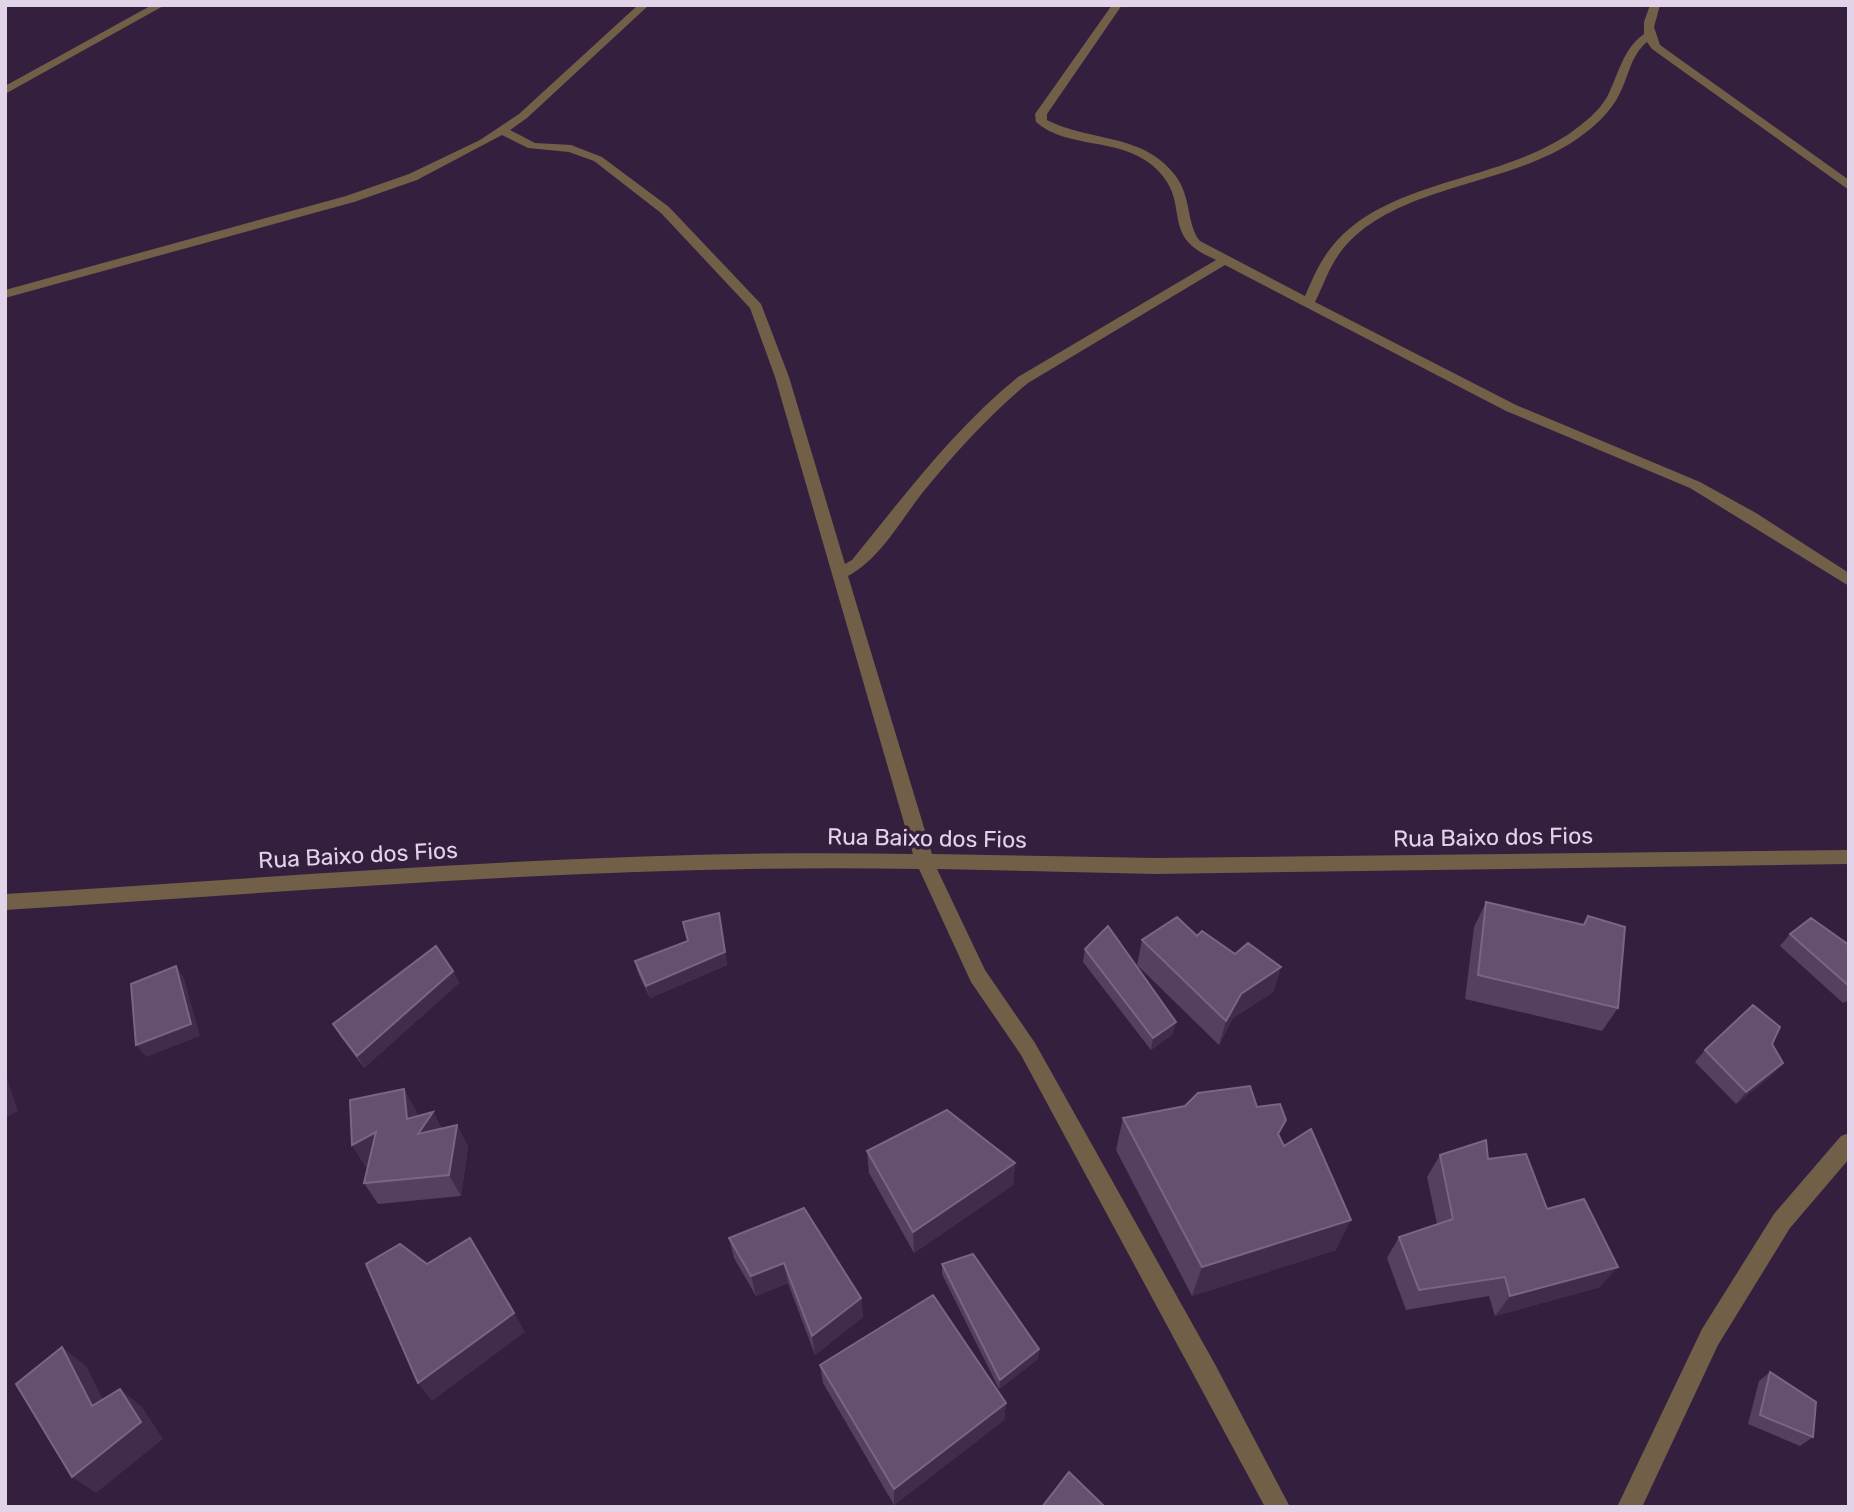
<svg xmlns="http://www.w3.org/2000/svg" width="1854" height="1512" viewBox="0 0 1854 1512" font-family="Rubik,sans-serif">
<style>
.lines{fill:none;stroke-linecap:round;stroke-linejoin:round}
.street{fill:#725f48;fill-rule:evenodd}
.wall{fill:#564062}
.shaded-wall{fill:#422c4e}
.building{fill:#655071;stroke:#796584;stroke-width:2}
.labels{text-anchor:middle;stroke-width:7;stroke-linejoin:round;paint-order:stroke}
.street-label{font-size:23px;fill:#e1d4e9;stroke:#341f3f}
</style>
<rect width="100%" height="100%" fill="#341f3f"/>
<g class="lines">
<path class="street" d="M 152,5 L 165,5 L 5,94 L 5,86 Z
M 638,5 L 649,5 L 527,118 L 510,130 L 535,143 L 571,145 L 602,157 L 669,207 L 761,304 L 789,377 L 845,564 L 852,560 C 904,496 954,429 1018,377 L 1216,260 C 1206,255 1196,251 1188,242 C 1169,219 1186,194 1152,165 C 1118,137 1066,149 1036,122 L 1035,114 L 1112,5 L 1122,5 L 1047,114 L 1047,120 C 1090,142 1143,133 1175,175 C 1192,197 1186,224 1200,241 L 1305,296 C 1312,280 1319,263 1330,249 C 1384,178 1501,183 1573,131 C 1585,122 1599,111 1607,97 C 1619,74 1622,50 1644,34 L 1644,22 L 1650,5 L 1660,5 L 1654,27 L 1660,45 L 1849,180 L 1849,190 L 1652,49 L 1647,42 C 1631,55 1629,75 1620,93 C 1611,112 1594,127 1577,139 C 1507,188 1390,184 1339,254 C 1329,268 1323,286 1315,302 L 1516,405 L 1700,482 L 1756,513 L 1849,573 L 1849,586 L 1690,488 L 1506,411 L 1225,265 L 1028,383 C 989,415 955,453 923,492 C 901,520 880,559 848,576 L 932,854 L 1155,858 L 1849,850 L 1849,864 L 1155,874 L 937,869 L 985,970 L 1035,1043 L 1216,1366 L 1290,1507 L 1265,1507 L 1021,1055 L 971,982 L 919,869 C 614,863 309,891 5,910 L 5,894 C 307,876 610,848 913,854 L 775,377 L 750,308 L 661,213 L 594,161 L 569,152 L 528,148 L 502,135 L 417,180 L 354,202 L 5,298 L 5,290 L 346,196 L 409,174 L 480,140 L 519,114 Z
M 1849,1133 L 1849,1159 L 1790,1228 L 1718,1345 L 1642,1507 L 1617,1507 L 1702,1329 L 1774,1214 L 1841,1136 Z"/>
</g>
<path class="wall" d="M 1486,902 L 1583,925 L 1588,916 L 1618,1008 L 1602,1031 L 1465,999 L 1474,927 Z
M 719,913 L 727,965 L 650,998 L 638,973 L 635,961 L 688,941 L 683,922 Z
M 1790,934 L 1849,945 L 1849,1000 L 1843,1003 L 1780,946 Z
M 1197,936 L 1235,954 L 1281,967 L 1273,992 L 1233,1018 L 1219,1045 L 1137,965 L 1142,940 Z
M 1085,949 L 1173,1034 L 1151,1050 L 1083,962 Z
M 453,971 L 459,983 L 364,1068 L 340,1036 L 333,1024 Z
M 1772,1044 L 1783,1063 L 1772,1075 L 1736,1104 L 1695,1062 L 1705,1050 Z
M 1257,1107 L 1280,1137 L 1336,1250 L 1192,1296 L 1116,1150 L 1123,1118 Z
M 417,1112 L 417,1116 L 433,1112 L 442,1129 L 457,1125 L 468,1147 L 461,1196 L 378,1204 L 364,1183 L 368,1166 L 366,1167 L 352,1145 Z
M 867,1151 L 1015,1163 L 1013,1185 L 914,1253 L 869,1173 Z
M 1440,1155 L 1488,1159 L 1547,1209 L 1600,1287 L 1495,1316 L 1489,1296 L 1406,1310 L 1387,1258 L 1399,1237 L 1437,1224 L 1427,1177 Z
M 729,1238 L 861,1298 L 863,1317 L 815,1355 L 788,1283 L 756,1296 L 734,1258 Z
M 942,1264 L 1039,1349 L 1038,1359 L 999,1389 L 942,1274 Z
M 820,1365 L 1006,1403 L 1004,1420 L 894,1505 L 823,1383 Z
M 1770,1372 L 1813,1437 L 1800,1446 L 1748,1424 L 1759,1381 Z"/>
<path class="shaded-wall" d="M 719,913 L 727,965 L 650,998 L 646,986 Z
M 176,966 L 184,978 L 200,1036 L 146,1057 L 136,1045 Z
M 1281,967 L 1273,992 L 1233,1018 L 1219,1045 L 1226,1021 L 1241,994 Z
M 453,971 L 459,983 L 364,1068 L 357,1056 Z
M 1176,1022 L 1173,1034 L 1151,1050 L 1153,1038 Z
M 1783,1063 L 1772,1075 L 1736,1104 L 1746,1092 Z
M 5,1073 L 18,1111 L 5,1118 Z
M 404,1089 L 417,1112 L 419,1133 L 433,1112 L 445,1134 L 420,1141 L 407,1119 Z
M 457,1125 L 468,1147 L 461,1196 L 449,1175 Z
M 376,1132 L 389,1154 L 366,1167 L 352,1145 Z
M 1015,1163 L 1013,1185 L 914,1253 L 913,1232 Z
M 1351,1220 L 1336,1250 L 1192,1296 L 1202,1267 Z
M 784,1263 L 788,1283 L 756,1296 L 751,1276 Z
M 1618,1267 L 1600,1287 L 1495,1316 L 1510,1296 Z
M 861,1298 L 863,1317 L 815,1355 L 812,1336 Z
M 514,1313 L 525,1332 L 432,1401 L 418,1383 Z
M 62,1347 L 86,1366 L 115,1423 L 92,1406 Z
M 1039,1349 L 1038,1359 L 999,1389 L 1000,1380 Z
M 120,1389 L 142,1407 L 163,1439 L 96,1493 L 72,1477 Z
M 1006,1403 L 1004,1420 L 894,1505 L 894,1489 Z"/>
<path class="building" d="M 1486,902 L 1584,925 L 1588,916 L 1625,927 L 1618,1008 L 1478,975 Z
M 719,913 L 725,952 L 646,986 L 635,961 L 688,941 L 683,922 Z
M 1177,917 L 1197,936 L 1202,931 L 1235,954 L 1248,943 L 1281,967 L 1241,994 L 1226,1021 L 1142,940 Z
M 1811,918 L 1849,945 L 1849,986 L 1790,934 Z
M 1108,926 L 1176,1022 L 1153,1038 L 1085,949 Z
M 436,946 L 453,971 L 357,1056 L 333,1024 Z
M 176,966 L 191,1024 L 136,1045 L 131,984 Z
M 1753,1005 L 1780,1027 L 1772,1044 L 1783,1063 L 1746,1092 L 1705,1050 Z
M 1250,1086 L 1257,1107 L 1280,1104 L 1286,1120 L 1278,1134 L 1284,1146 L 1311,1129 L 1351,1220 L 1202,1267 L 1123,1118 L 1185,1106 L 1198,1093 Z
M 404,1089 L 407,1119 L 433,1112 L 418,1134 L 457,1125 L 449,1175 L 364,1183 L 376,1132 L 352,1145 L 350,1100 Z
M 947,1110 L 1015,1163 L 913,1232 L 867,1151 Z
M 1486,1140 L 1488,1159 L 1526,1154 L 1547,1209 L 1584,1199 L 1618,1267 L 1510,1296 L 1505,1277 L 1419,1290 L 1399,1237 L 1453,1219 L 1440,1155 Z
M 804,1208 L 861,1298 L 812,1336 L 784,1263 L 751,1276 L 729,1238 Z
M 470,1238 L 514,1313 L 418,1383 L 366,1264 L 400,1244 L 427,1264 Z
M 973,1254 L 1039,1349 L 1000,1380 L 942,1264 Z
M 933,1295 L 1006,1403 L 894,1489 L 820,1365 Z
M 62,1347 L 92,1406 L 120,1389 L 141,1422 L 72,1477 L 16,1384 Z
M 1770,1372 L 1816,1402 L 1813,1437 L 1760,1415 Z
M 1069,1472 L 1105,1507 L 1042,1507 Z"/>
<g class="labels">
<g class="street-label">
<text transform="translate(1493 837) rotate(-1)" y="8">Rua Baixo dos Fios</text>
<text transform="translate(927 838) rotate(1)" y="8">Rua Baixo dos Fios</text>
<text transform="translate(358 855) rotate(-3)" y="8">Rua Baixo dos Fios</text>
</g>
</g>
<rect width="1854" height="1512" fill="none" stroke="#e1d4e9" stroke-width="14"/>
</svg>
